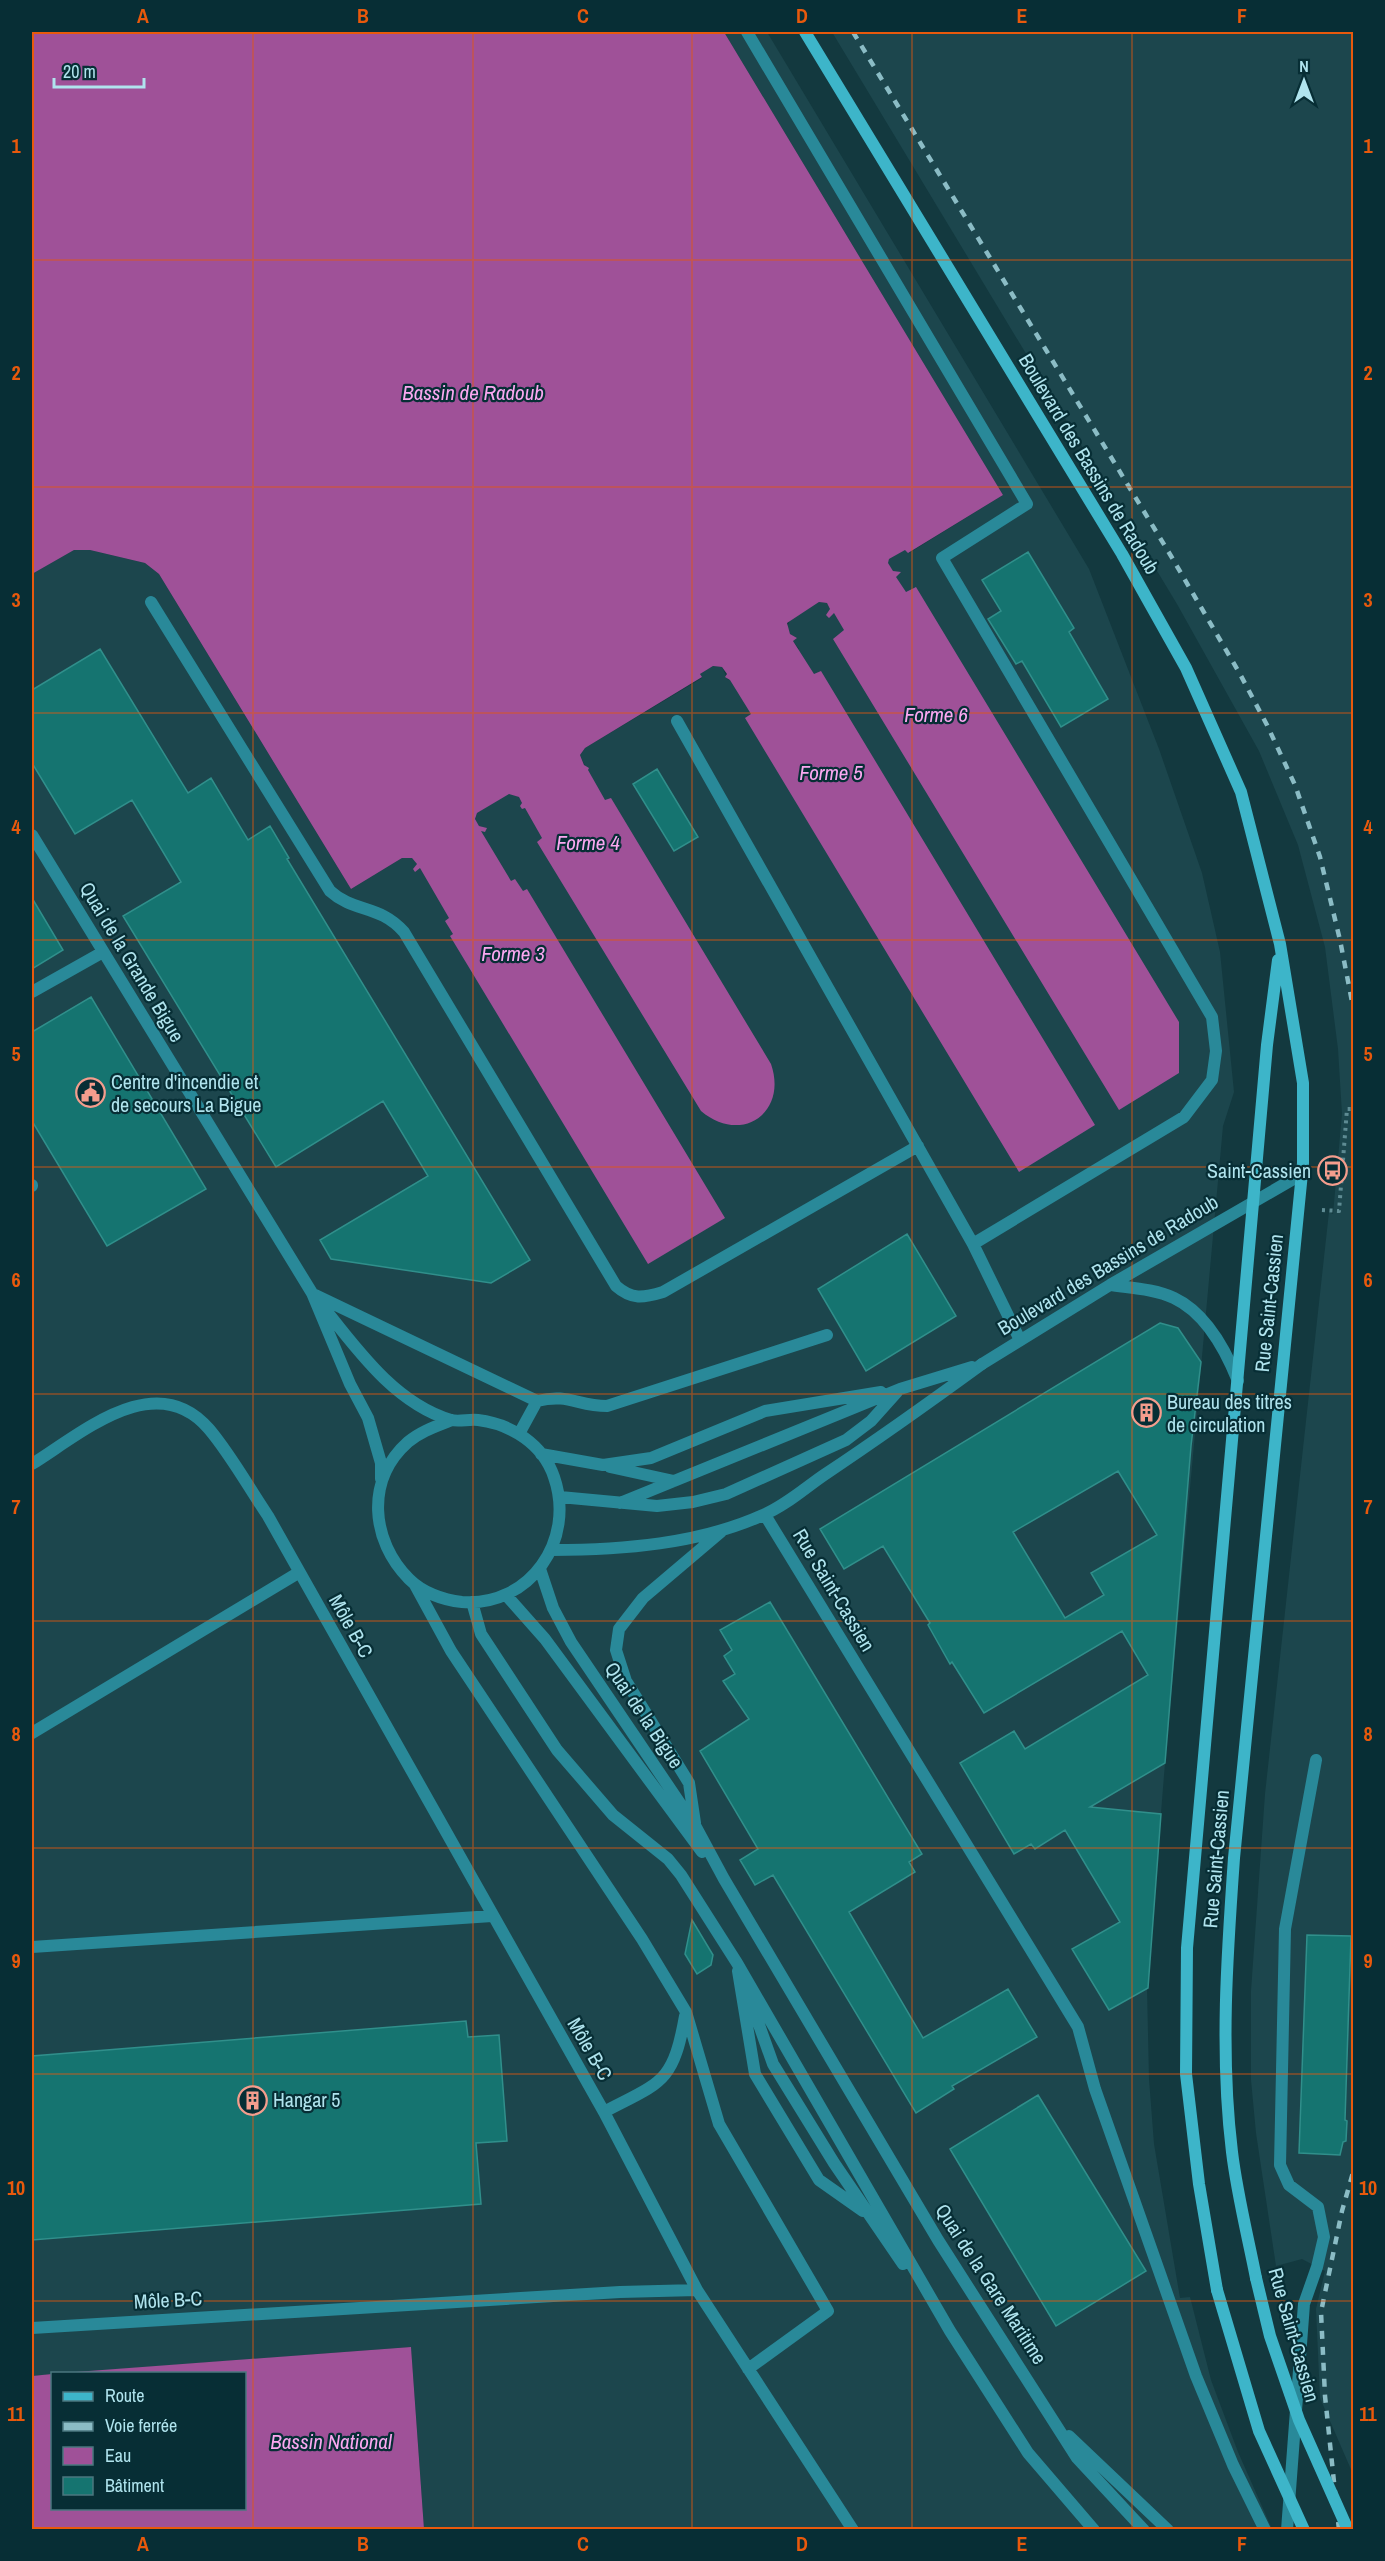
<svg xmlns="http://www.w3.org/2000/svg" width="1385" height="2561" viewBox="0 0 1385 2561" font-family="'Archivo Narrow',sans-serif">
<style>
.built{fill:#1c464d}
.water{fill:#9f5198}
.building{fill:#157470;stroke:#308f8b;stroke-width:1.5;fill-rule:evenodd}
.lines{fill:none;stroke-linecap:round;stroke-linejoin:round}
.path{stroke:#5e8b93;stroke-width:4;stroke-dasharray:3 4.5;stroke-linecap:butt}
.lane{stroke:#298999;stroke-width:12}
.street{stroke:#298999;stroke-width:12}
.secondary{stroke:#3db5c9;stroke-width:12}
.rail{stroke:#8bbcc5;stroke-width:4.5;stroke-dasharray:8 8;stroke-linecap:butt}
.secondary-bridge{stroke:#3db5c9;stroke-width:12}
.grid{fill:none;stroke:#e8590c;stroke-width:1.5;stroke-opacity:0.55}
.labels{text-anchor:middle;stroke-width:4.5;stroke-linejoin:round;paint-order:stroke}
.street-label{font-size:20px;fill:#b0e4ee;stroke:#072e35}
.poi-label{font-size:20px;fill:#b0e4ee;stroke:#072e35;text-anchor:start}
.water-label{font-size:21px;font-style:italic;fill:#fba8f1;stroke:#072e35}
.neatline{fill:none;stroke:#e8590c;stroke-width:2}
.grid-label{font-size:20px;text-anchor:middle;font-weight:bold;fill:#e8590c}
</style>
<rect width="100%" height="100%" fill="#13393f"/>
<path class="built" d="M 724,32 L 767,32 L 1089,569 L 1159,749 L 1202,873 L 1220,952 L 1234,1092 L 1223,1126 L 1165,1763 L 1147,1988 L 1149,2079 L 1154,2144 L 1180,2298 L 1190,2297 L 1211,2380 L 1238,2452 L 1272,2529 L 424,2529 L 411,2347 L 32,2376 L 32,574 L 74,550 L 90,550 L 145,563 L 159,574 L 351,889 L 402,858 L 412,858 L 420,867 L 480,831 L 485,831 L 486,828 L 479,826 L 475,820 L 477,813 L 509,793 L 519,797 L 522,803 L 593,783 L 580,755 L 585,748 L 702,678 L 700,674 L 713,666 L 722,667 L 728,680 L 799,649 L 793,641 L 797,638 L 790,634 L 787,627 L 790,620 L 819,602 L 827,603 L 833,613 L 893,571 L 887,563 L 889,559 L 906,549 L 909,553 L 1003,495 Z
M 832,32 L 1353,32 L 1353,2474 L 1320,2398 L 1316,2309 L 1325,2271 L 1302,2259 L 1276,2266 L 1256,2133 L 1251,2080 L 1251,1991 L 1265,1794 L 1329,1212 L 1333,1214 L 1342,1114 L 1338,1049 L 1325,947 L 1298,845 L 1259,751 L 1177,604 Z"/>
<path class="water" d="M 32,32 L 724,32 L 1003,495 L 908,553 L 905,550 L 889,559 L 888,563 L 893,571 L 901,572 L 896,577 L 906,592 L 916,587 L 1179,1022 L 1179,1073 L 1119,1110 L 833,639 L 844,630 L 834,613 L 829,618 L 826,615 L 830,609 L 827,603 L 819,602 L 787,623 L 790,634 L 797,638 L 793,641 L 814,674 L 821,671 L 1095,1125 L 1019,1172 L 745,718 L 751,714 L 730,680 L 725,677 L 727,674 L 722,667 L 713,666 L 700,674 L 702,677 L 585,748 L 580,755 L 584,765 L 589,768 L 588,770 L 605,800 L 611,798 L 771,1064 C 788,1113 741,1145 701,1111 L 537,842 L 542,838 L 525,808 L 522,809 L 520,806 L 522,803 L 519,797 L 509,794 L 477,813 L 475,819 L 479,826 L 487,828 L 485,832 L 481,831 L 511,881 L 515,879 L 523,891 L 527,889 L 725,1218 L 648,1264 L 450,936 L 453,934 L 445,921 L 449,918 L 420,868 L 415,872 L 413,869 L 417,864 L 412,858 L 402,858 L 351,889 L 159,574 L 145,563 L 90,550 L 74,550 L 32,574 Z
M 411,2347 L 424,2529 L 32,2529 L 32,2376 L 52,2374 L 52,2508 L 244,2508 L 244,2374 L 62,2373 Z"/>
<path class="building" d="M 1028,552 L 1074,628 L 1069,632 L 1108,699 L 1061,727 L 1022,661 L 1016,664 L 988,619 L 1001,611 L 982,580 Z
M 100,649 L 188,793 L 211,778 L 248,840 L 270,826 L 289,858 L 287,859 L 530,1260 L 491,1283 L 331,1259 L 320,1240 L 428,1176 L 383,1101 L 276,1167 L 123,916 L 181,882 L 132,800 L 75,834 L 32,763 L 32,690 Z
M 657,769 L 698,837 L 674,851 L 633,784 Z
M 32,898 L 63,950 L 32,969 Z
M 91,997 L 206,1189 L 107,1246 L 32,1121 L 32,1032 Z
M 907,1234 L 956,1316 L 866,1371 L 818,1289 Z
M 1160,1323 L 1178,1328 L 1201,1362 L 1191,1446 L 1165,1763 L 1090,1807 L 1161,1814 L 1148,1988 L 1109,2010 L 1072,1949 L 1120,1922 L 1065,1830 L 1035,1849 L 1031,1844 L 1014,1854 L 960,1763 L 1014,1731 L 1025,1749 L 1148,1675 L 1122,1631 L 984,1713 L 952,1662 L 950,1664 L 928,1625 L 930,1623 L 883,1546 L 844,1569 L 820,1529 ZM 1118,1471 L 1157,1535 L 1091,1573 L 1104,1595 L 1065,1618 L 1013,1532 Z
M 770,1602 L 922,1854 L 909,1862 L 915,1872 L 849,1912 L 923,2038 L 1008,1989 L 1037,2037 L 952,2086 L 954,2089 L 916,2113 L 773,1875 L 755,1885 L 740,1860 L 758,1849 L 700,1751 L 749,1719 L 723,1681 L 735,1674 L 724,1656 L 732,1650 L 720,1630 Z
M 692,1920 L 713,1955 L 711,1965 L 697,1974 L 685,1954 Z
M 1307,1935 L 1351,1936 L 1345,2120 L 1347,2121 L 1346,2141 L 1343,2142 L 1340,2155 L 1299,2153 Z
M 466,2021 L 468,2037 L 499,2035 L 507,2141 L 476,2143 L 481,2204 L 32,2240 L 32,2056 Z
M 1038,2095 L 1146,2271 L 1056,2326 L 950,2149 Z"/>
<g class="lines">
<path class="path" d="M 1322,1210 L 1339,1211 L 1347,1109 L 1354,1109"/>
<path class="lane" d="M 747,32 L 1027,504 L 942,558 L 1212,1017 L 1216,1051 L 1212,1080 L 1184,1117 L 973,1244
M 151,602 L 330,891 C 354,913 379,904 404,932 L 616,1286 C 632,1300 643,1298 663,1292 L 918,1146
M 677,721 L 973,1244 L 1020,1340
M 32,835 L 312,1293 L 350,1384 L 368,1418 L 381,1463 L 381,1479
M 32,992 L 103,952
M 32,1185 L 32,1186
M 312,1293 C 350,1339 390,1402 451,1420 C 459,1422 469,1419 478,1420 C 511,1424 543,1444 554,1477 C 576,1540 530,1607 462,1602 C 442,1600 422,1592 409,1579 C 371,1541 365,1480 408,1442 C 421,1431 437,1426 452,1420
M 315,1295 L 537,1401 C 569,1393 577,1406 607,1406 L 827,1335
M 519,1434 L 537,1401
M 541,1454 L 603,1465 L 651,1458 L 765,1411 L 881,1392
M 32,1464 C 82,1433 156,1367 209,1429 C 231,1455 249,1488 268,1516 L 604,2112 L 697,2290 L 853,2530
M 610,1467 L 674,1481
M 560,1497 L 657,1506 L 693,1502 L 726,1494 L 846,1440 L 871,1421 L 897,1392
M 620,1503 L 900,1389 L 972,1367
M 765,1515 L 1078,2027 L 1095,2089 L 1196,2376 L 1233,2465 L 1265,2530
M 552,1550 C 622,1550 699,1544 763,1515 C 785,1506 805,1488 824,1475 C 878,1439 930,1402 982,1364
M 540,1569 L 553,1608 L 571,1642 L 696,1827 L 724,1879 L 938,2240 L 1077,2458 L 1144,2530
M 415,1585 L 451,1651 L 642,1939 L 686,2012 L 719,2124 L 828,2311 L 748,2369
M 506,1595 L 545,1639 L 702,1852
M 472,1602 L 481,1634 L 557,1750 L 613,1815 L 668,1859 L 681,1875 L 737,1963 L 950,2331 L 1028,2453 L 1094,2530
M 32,1733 L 298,1573
M 695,1823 L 689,1783 L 626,1681 L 616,1650 L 619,1629 L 643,1598 L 722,1531
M 32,1947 L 492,1916
M 738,1971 L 755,2074 L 819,2180 L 863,2211
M 748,1994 L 773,2064 L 834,2163 L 903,2264
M 604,2112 C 661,2082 673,2084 685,2016
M 32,2328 L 620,2292 L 697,2290
M 1069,2436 L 1168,2530
M 1287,2530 L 1304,2304 L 1317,2267 L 1324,2237 L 1318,2207 L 1289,2185 L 1280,2165 L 1285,1929 L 1316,1760"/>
<path class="street" d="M 1110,1285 C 1131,1288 1155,1289 1174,1298 C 1206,1313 1226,1351 1238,1381
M 982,1364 L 1110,1285 L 1302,1174"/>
<path class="secondary" d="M 805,32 L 1122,554 L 1186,668 L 1241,792 L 1280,944 L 1303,1083 L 1303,1163 L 1234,1858 C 1227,1956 1220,2054 1232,2152 C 1237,2194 1248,2237 1256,2278
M 1217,2290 L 1199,2184 L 1186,2074 L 1187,1948 L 1267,1045 L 1278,960"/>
<path class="rail" d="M 853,32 L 1171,556 L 1240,674 L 1267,725 L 1295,785 L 1320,857 L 1340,940 L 1354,1012
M 1339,2530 L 1325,2396 L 1321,2312 L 1342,2211 L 1354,2169"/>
<path class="secondary-bridge" d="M 1256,2278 L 1270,2336 L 1299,2420 L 1348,2530
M 1217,2290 L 1259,2431 L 1304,2530"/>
</g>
<path class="grid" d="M 253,32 L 253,2530M 473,32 L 473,2530M 692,32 L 692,2530M 912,32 L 912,2530M 1132,32 L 1132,2530M 32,260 L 1354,260M 32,487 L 1354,487M 32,713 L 1354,713M 32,940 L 1354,940M 32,1167 L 1354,1167M 32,1394 L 1354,1394M 32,1621 L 1354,1621M 32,1848 L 1354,1848M 32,2074 L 1354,2074M 32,2301 L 1354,2301"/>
<defs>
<symbol id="civic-ring" viewBox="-11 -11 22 22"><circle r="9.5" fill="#072e35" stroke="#f49d8d" stroke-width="1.5"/><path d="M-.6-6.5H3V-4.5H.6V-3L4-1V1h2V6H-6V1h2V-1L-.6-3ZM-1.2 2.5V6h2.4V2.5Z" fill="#f49d8d"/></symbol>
<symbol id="bus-ring" viewBox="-11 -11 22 22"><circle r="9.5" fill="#072e35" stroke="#f49d8d" stroke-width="1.5"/><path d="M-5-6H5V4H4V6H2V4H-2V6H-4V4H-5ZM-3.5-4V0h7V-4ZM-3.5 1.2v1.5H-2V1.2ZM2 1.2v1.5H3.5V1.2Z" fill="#f49d8d"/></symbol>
<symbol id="building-ring" viewBox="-11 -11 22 22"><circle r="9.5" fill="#072e35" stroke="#f49d8d" stroke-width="1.5"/><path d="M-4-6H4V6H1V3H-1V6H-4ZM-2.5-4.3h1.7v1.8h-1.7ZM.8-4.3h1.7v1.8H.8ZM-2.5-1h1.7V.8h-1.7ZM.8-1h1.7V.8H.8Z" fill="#f49d8d"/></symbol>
</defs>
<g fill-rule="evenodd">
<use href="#civic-ring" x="74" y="1076" width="33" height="33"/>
<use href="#bus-ring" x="1316" y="1154" width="33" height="33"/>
<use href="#building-ring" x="1130" y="1396" width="33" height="33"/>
<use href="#building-ring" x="236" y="2084" width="33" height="33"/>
</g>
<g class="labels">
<g class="street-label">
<text transform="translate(1089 464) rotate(59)" y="7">Boulevard des Bassins de Radoub</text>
<text transform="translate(132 962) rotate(59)" y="7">Quai de la Grande Bigue</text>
<text transform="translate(1108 1265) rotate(-31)" y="7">Boulevard des Bassins de Radoub</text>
<text transform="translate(1269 1303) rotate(-84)" y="7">Rue Saint-Cassien</text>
<text transform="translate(834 1590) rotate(59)" y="7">Rue Saint-Cassien</text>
<text transform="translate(351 1626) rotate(61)" y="7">Môle B-C</text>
<text transform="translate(644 1715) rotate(56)" y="7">Quai de la Bigue</text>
<text transform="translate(1216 1859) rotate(-85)" y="7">Rue Saint-Cassien</text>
<text transform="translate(590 2049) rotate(60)" y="7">Môle B-C</text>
<text transform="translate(991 2284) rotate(57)" y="7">Quai de la Gare Maritime</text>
<text transform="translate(168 2300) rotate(-3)" y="7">Môle B-C</text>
<text transform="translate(1294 2335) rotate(74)" y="7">Rue Saint-Cassien</text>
</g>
<g class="poi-label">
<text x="111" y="1089">Centre d'incendie et<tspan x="111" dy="23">de secours La Bigue</tspan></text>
<text x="1311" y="1178" text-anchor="end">Saint-Cassien</text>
<text x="1167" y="1409">Bureau des titres<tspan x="1167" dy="23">de circulation</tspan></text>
<text x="273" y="2107">Hangar 5</text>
</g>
<g class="water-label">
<text x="473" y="400">Bassin de Radoub</text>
<text x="936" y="722">Forme 6</text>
<text x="831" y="780">Forme 5</text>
<text x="588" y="850">Forme 4</text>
<text x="513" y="961">Forme 3</text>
<text x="331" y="2449">Bassin National</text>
</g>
</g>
<rect width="1385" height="2561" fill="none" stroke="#072e35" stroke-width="66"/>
<rect x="51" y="2372" width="195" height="138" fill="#072e35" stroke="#4b777f" stroke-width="1.5"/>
<rect x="63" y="2392" width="30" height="9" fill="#3db5c9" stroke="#4b777f" stroke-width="1.5"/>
<text x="105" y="2402" font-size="18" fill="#b0e4ee">Route</text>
<rect x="63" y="2422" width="30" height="9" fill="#8bbcc5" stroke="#4b777f" stroke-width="1.5"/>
<text x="105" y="2432" font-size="18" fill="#b0e4ee">Voie ferrée</text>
<rect x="63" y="2447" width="30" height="18" fill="#9f5198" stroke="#4b777f" stroke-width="1.5"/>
<text x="105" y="2462" font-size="18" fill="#b0e4ee">Eau</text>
<rect x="63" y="2477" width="30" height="18" fill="#157470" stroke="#4b777f" stroke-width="1.5"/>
<text x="105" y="2492" font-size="18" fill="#b0e4ee">Bâtiment</text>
<g transform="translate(1304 81)" stroke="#072e35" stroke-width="4.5" paint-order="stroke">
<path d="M0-4.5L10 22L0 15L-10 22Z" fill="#b0e4ee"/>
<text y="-9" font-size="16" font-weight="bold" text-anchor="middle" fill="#b0e4ee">N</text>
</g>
<path d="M54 78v9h90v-9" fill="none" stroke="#b0e4ee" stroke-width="3"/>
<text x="63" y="78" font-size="18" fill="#b0e4ee" stroke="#072e35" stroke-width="4.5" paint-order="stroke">20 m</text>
<rect x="33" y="33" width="1319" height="2495" class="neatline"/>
<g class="grid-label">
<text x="143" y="23">A</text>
<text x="363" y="23">B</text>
<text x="583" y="23">C</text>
<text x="802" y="23">D</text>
<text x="1022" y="23">E</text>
<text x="1242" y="23">F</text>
<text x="16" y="153">1</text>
<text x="1368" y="153">1</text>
<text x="16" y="380">2</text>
<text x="1368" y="380">2</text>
<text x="16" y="607">3</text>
<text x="1368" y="607">3</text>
<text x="16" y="834">4</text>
<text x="1368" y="834">4</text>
<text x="16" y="1061">5</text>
<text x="1368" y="1061">5</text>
<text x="16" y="1287">6</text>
<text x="1368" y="1287">6</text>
<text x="16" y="1514">7</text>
<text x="1368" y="1514">7</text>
<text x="16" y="1741">8</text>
<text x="1368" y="1741">8</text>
<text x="16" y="1968">9</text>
<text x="1368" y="1968">9</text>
<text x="16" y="2195">10</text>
<text x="1368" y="2195">10</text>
<text x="16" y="2421">11</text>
<text x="1368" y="2421">11</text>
<text x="143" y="2551">A</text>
<text x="363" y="2551">B</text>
<text x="583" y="2551">C</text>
<text x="802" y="2551">D</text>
<text x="1022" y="2551">E</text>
<text x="1242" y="2551">F</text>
</g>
</svg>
